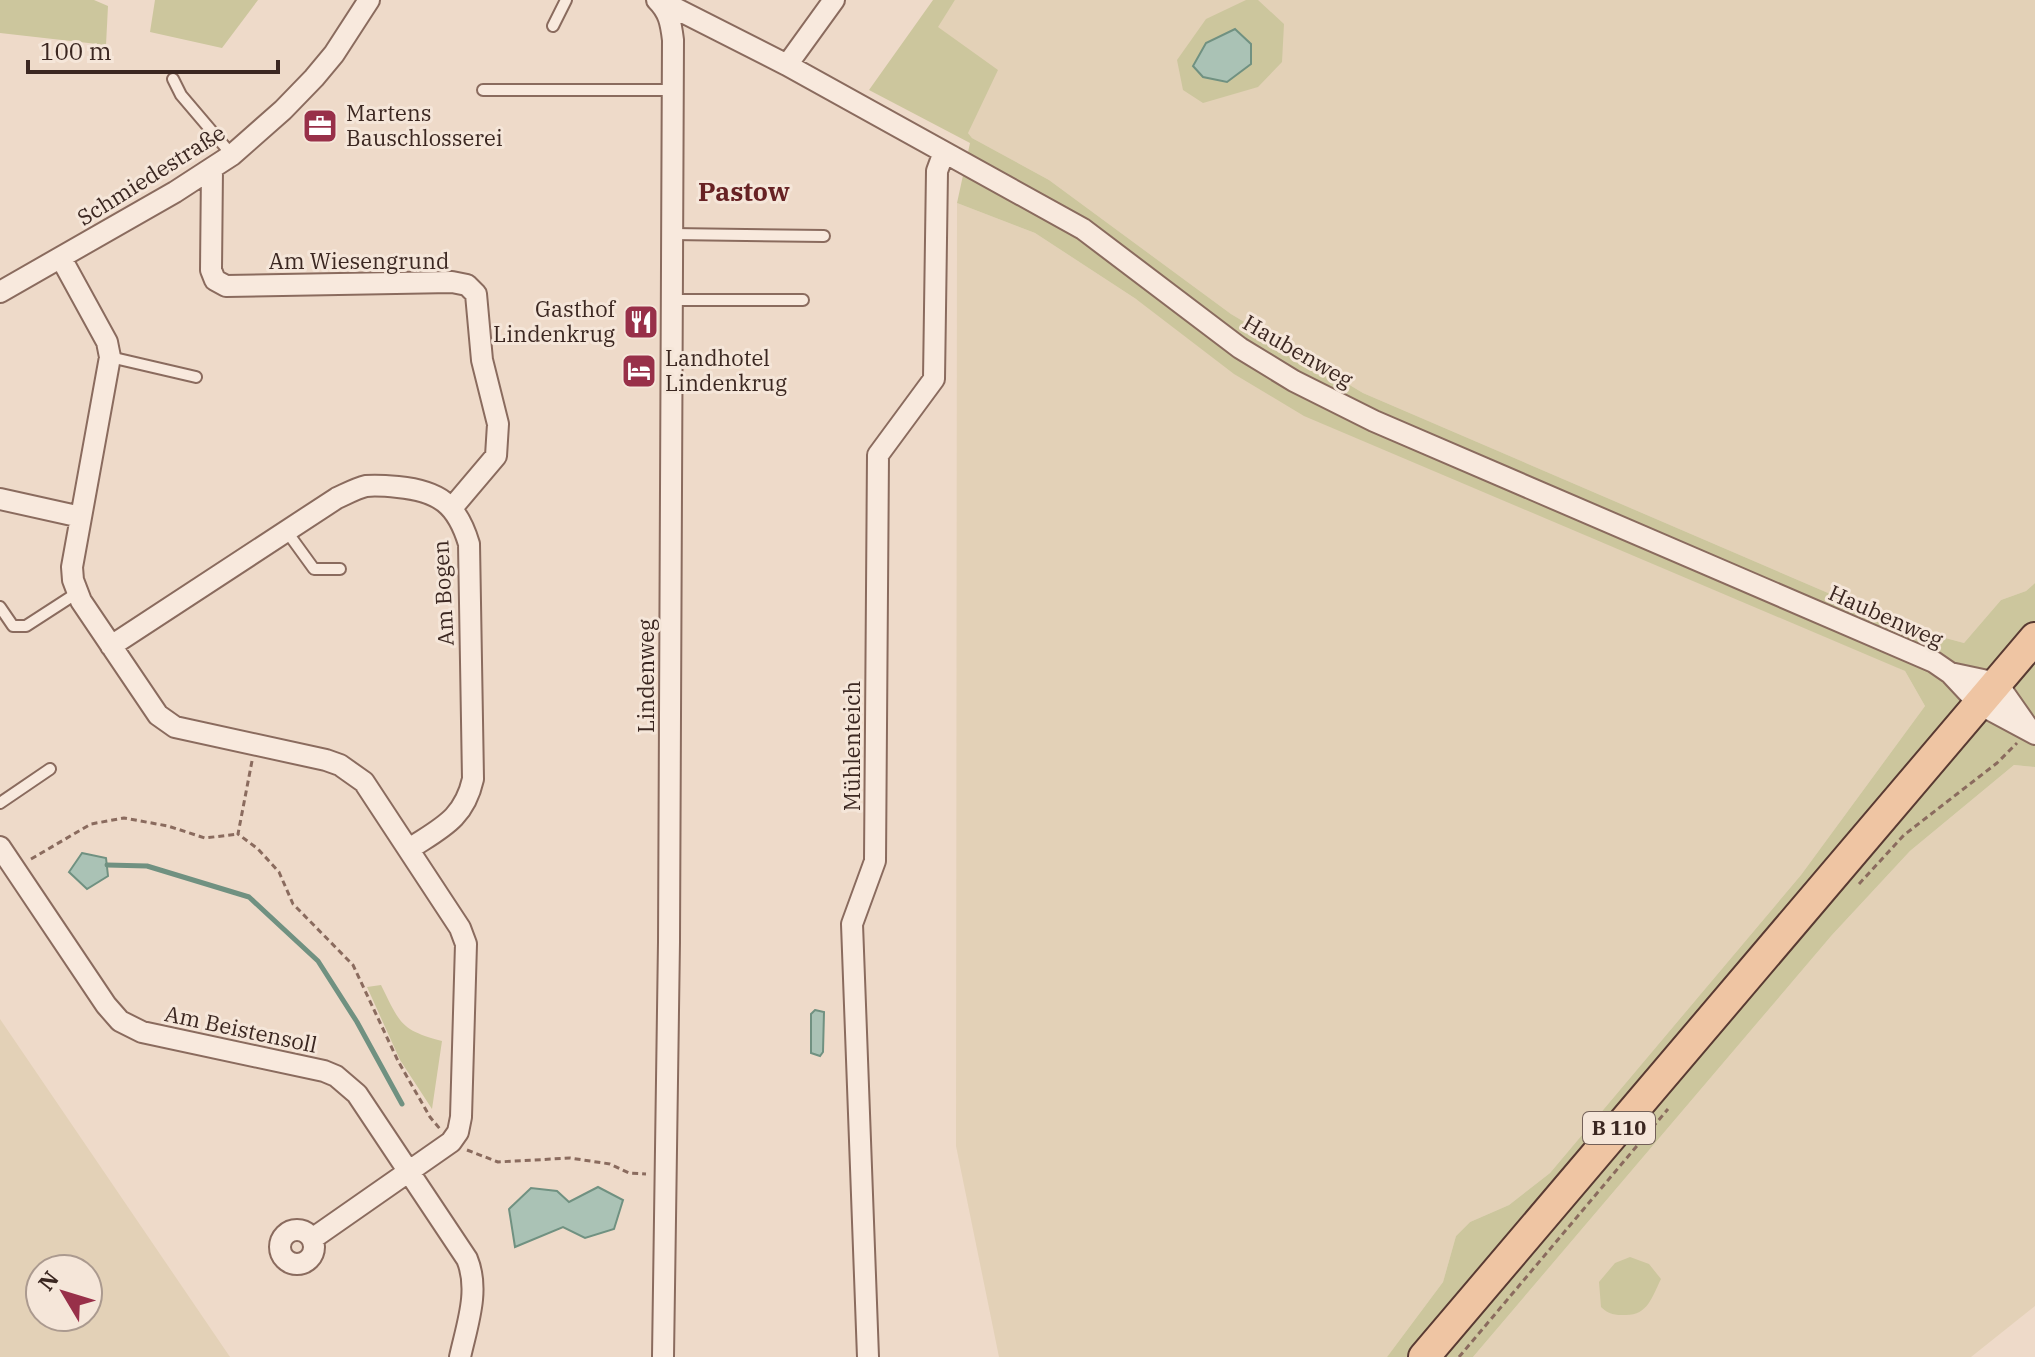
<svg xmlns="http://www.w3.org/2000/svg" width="2035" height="1357" viewBox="0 0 2035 1357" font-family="'IBM Plex Serif',serif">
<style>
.farmland{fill:#e3d1b7;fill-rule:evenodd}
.green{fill:#ccc69d}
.water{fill:#aac2b5;stroke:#709181;stroke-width:2}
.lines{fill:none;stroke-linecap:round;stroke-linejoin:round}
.stream{stroke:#709181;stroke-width:5}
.service-casing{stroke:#8a6b5e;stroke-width:14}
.minor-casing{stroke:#8a6b5e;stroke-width:24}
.primary-casing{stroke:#583a32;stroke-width:34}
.path{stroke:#8a6b5e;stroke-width:3;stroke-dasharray:6 4;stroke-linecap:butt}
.service{stroke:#f8e9dd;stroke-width:10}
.minor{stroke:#f8e9dd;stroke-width:20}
.primary{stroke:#efc5a3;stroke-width:30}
.labels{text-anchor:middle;stroke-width:6;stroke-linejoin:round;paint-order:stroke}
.shield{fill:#f5e6d9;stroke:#736058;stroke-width:2}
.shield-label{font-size:20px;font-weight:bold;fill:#3b2721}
.poi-label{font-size:22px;fill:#3b2721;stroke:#f5e6d9;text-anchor:start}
.street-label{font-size:22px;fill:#3b2721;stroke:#f5e6d9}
.quarter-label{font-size:26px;font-weight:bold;fill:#672224;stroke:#f5e6d9}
</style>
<rect width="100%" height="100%" fill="#eedac9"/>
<path class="farmland" d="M 955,0 L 2035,0 L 2035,583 L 2026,591 L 2001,600 L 1964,643 L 1912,629 L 1363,393 L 1231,314 L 1049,180 L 972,138 L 968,133 L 937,27 Z
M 957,203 L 1035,233 L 1136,299 L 1905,671 L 1925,706 L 1801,875 L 1550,1173 L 1509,1205 L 1470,1222 L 1456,1236 L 1443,1282 L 1387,1357 L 999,1357 L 956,1146 Z
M 2014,765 L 2035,767 L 2035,1306 L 1971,1357 L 1473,1357 L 1832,935 L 1910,851 Z
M 0,1019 L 230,1357 L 0,1357 ZM 40,1269 L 88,1269 L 88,1317 L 40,1317 Z"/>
<path class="green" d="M 0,0 L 94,0 L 108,6 L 106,45 L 0,33 Z
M 155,0 L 258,0 L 222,48 L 150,32 Z
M 933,0 L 955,0 L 938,27 L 998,70 L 968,133 L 972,138 L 1049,180 L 1231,314 L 1363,393 L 1912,629 L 1964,643 L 2001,600 L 2026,591 L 2035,583 L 2035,767 L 2014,765 L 1910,851 L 1832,935 L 1473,1357 L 1387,1357 L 1443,1282 L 1456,1236 L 1470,1222 L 1509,1205 L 1550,1173 L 1801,875 L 1925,706 L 1905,671 L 1304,416 L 1234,374 L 1136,299 L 1035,233 L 957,203 L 970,143 L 869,90 Z
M 1246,0 L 1258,0 L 1284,24 L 1282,62 L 1258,87 L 1203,103 L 1183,90 L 1177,60 L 1206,19 Z
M 381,985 C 400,1023 400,1030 442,1041 L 432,1109 L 400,1060 L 367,987 Z
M 1630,1257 L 1649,1264 L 1661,1279 C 1652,1297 1648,1315 1626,1315 C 1614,1315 1610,1315 1601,1307 L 1599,1282 L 1615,1263 Z"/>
<path class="water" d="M 1235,29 L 1251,44 L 1251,64 L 1227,82 L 1203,77 L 1193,66 L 1206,43 Z
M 82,853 L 106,858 L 108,876 L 87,889 L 69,872 Z
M 815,1010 L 824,1012 L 823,1052 L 820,1056 L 811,1053 L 811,1014 Z
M 598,1187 L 623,1200 L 614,1229 L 585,1238 L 563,1227 L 515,1247 L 509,1209 L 531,1188 L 557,1191 L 569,1202 Z"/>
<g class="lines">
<path class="stream" d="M 107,865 L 147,866 L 249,897 L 318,961 L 357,1022 L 402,1104"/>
<defs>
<path id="service" d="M 553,26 L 566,0
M 173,79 L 181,95 L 232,155
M 483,90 L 672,90
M 672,234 L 824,236
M 672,300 L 803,300
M 110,357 L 196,377
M 285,529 L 314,569 L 340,569
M 0,607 L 13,626 L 26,626 L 77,593
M 0,803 L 50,769"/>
<path id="minor" d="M 657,0 C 669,12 671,23 673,40 L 669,942 L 663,1357
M 659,0 L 787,65 L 1083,229 L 1240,348 L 1294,381 L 1374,421 L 1934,662 L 1950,673 L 1979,704 L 2035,734
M 787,65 L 834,0
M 212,169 L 211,270 L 215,280 L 226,286 L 452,282 L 467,285 L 476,294 L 482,360 L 498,424 L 496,456 L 452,508
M 61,258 L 107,342 L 110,357 L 72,567 L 73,580 L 81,601 L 158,715 L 175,727 L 326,760 L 340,765 L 364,782 L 460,928 L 466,944 L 461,1117 L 458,1132 L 451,1142 L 312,1239
M 0,292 L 175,192 L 232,155 L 283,110 L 314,78 L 334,54 L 369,0
M 0,499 L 81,517
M 111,646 L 337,498 C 346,494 357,488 366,486 C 376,485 388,486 398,487 C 439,491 457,504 469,544 L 473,779 C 464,819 441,828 409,849
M 1950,673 L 1997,683 L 2027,726
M 0,847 L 106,1005 L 120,1021 L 142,1032 L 324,1071 L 336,1076 L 357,1094 L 467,1259 C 480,1290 467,1325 460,1357
M280 1247a17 17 0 1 1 34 0a17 17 0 1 1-34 0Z
M 868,1357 L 852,924 L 875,861 L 878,455 L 934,379 L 937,171 L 944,152"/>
<path id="primary" d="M 1424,1357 L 2035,638"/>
</defs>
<use href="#service" class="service-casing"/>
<use href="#minor" class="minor-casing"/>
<use href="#primary" class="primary-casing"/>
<path class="path" d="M 252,761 L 238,834 L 258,849 L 279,872 L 293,904 L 353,965 L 398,1061 L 430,1117 L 440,1129
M 31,859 L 91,824 L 124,818 L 168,826 L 205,838 L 238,834
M 1859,884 L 1904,835 L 1997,763 L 2017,743
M 467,1150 L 498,1162 L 570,1158 L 610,1164 L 629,1173 L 646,1174
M 1459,1357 L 1668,1109"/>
<use href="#service" class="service"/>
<use href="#minor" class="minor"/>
<use href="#primary" class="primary"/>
</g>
<defs>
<symbol id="office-square" viewBox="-11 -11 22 22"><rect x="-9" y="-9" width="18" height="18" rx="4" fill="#983049" stroke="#f5e6d9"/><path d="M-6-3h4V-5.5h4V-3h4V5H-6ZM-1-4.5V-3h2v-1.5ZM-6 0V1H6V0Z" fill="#fff"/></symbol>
<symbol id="restaurant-square" viewBox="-11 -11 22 22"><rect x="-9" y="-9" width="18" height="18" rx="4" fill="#983049" stroke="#f5e6d9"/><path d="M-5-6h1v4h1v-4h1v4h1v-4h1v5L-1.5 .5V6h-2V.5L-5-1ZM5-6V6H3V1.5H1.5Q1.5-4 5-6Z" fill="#fff"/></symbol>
<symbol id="hotel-square" viewBox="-11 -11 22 22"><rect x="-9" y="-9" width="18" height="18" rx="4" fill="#983049" stroke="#f5e6d9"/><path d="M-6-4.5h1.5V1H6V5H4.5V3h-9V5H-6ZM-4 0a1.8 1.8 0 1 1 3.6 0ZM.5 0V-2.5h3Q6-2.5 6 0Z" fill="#fff"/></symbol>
</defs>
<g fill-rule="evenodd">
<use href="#office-square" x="300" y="106" width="40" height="40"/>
<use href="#restaurant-square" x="621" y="302" width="40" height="40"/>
<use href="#hotel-square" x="619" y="351" width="40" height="40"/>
</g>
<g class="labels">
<rect class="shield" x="1583" y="1112" width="72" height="32" rx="6"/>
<g class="shield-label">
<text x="1619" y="1135">B 110</text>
</g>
<g class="poi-label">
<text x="346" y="121">Martens<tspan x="346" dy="25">Bauschlosserei</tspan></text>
<text x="615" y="317" text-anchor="end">Gasthof<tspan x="615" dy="25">Lindenkrug</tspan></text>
<text x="665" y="366">Landhotel<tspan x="665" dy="25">Lindenkrug</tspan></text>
</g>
<g class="street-label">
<text transform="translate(151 175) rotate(-32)" y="8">Schmiedestraße</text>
<text x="359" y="269">Am Wiesengrund</text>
<text transform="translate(1298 351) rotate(30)" y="8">Haubenweg</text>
<text transform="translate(443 593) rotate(-93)" y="8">Am Bogen</text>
<text transform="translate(1886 616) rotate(24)" y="8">Haubenweg</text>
<text transform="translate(646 676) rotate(-90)" y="8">Lindenweg</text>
<text transform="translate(852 746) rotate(-90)" y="8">Mühlenteich</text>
<text transform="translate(241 1029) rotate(12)" y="8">Am Beistensoll</text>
</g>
<g class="quarter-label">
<text x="744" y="201">Pastow</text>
</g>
</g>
<g transform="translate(64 1293) rotate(308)"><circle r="38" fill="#f5e6d9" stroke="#ab9a8f" stroke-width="2"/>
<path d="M0-6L14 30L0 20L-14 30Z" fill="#983049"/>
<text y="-12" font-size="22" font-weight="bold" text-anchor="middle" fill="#3b2721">N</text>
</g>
<path d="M28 60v12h250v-12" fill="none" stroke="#3b2721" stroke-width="4"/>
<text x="40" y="60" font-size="24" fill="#3b2721" stroke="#f5e6d9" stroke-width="6" paint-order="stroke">100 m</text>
</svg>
